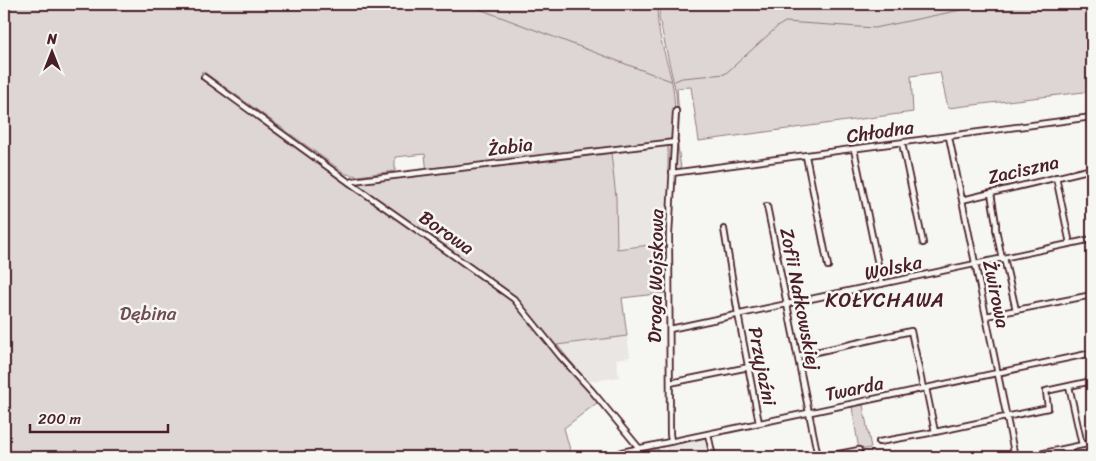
<svg xmlns="http://www.w3.org/2000/svg" width="1096" height="461" viewBox="0 0 1096 461" font-family="Sriracha,sans-serif">
<style>
.built{fill:#e9e6e3}
.green{fill:#ddd6d5;stroke:#947a80;fill-rule:evenodd}
.lines{fill:none;stroke-linecap:round;stroke-linejoin:round}
.stream{stroke:#8e747a;stroke-width:1}
.minor-casing{stroke:#4a1f2b;stroke-width:8}
.minor{stroke:#f6f6f2;stroke-width:4.5}
.labels{text-anchor:middle;stroke-width:5;stroke-linejoin:round;paint-order:stroke}
.street-label{font-size:19px;fill:#4a1f2b;stroke:#f6f6f2}
.park-label{font-size:19px;fill:#6f4d56;stroke:#f6f6f2}
.neighbourhood-label{font-size:20px;letter-spacing:1px;fill:#4a1f2b;stroke:#f6f6f2}
</style>
<rect width="100%" height="100%" fill="#f6f6f2"/>
<filter id="ink" filterUnits="userSpaceOnUse"><feTurbulence type="fractalNoise" baseFrequency=".02" numOctaves="2"/><feDisplacementMap in="SourceGraphic" scale="10" xChannelSelector="R" yChannelSelector="G"/><feConvolveMatrix kernelMatrix="1 2 1 2 8 2 1 2 1" color-interpolation-filters="sRGB"/></filter>
<g filter="url(#ink)">
<path class="built" d="M 669,144 L 666,243 L 617,249 L 616,197 L 611,152 Z
M 627,336 L 630,357 L 616,359 L 619,377 L 587,382 L 556,345 Z
M 704,438 L 706,440 L 709,457 L 664,457 L 667,447 Z"/>
<path class="green" d="M 4,4 L 658,4 C 654,30 669,62 673,88 C 677,115 673,143 671,170 L 668,170 L 668,145 L 611,153 L 616,197 L 617,249 L 666,243 L 665,293 L 622,298 L 627,336 L 557,345 L 602,399 L 564,428 L 572,457 L 4,457 ZM 201,72 L 204,72 L 346,174 L 358,176 L 395,171 L 395,157 L 425,154 L 427,174 L 355,183 Z
M 660,4 L 1092,4 L 1092,91 L 948,108 L 940,72 L 911,76 L 913,112 L 699,141 L 691,87 L 677,88 L 679,116 L 678,146 L 681,169 L 675,169 L 677,110 L 676,93 L 659,18 Z
M 863,405 L 871,448 L 859,450 L 852,407 Z
M 655,447 L 659,451 L 659,457 L 643,457 L 644,454 L 647,449 Z"/>
<g class="lines">
<path class="stream" d="M 466,4 L 671,81
M 675,81 L 682,78 L 725,74 L 777,27 L 785,22 L 875,28 L 989,4"/>
<defs>
<path id="minor" d="M 204,77 L 350,183 L 454,256 L 514,299 L 561,357 L 592,391 L 639,448
M 949,137 L 1015,457
M 902,143 L 923,243
M 854,149 L 882,284
M 806,156 L 828,266
M 672,173 L 1092,117
M 1056,177 L 1070,244
M 350,183 L 353,181 L 368,179 L 675,142
M 991,193 L 996,224 L 996,229 L 1002,259
M 962,200 L 1092,169
M 767,206 L 818,457
M 724,229 L 738,314 L 759,423
M 1004,258 L 1016,310
M 986,316 L 1092,295
M 670,329 L 1092,239
M 798,356 L 911,331 L 923,388
M 670,383 L 749,367
M 1069,386 L 1082,445
M 935,432 L 1048,408 L 1046,391 L 1092,381
M 708,434 L 713,457
M 671,441 L 670,434 L 669,235 L 676,111
M 879,442 L 935,432 L 926,388
M 622,452 L 1092,353
M 823,457 L 859,450
M 1025,457 L 1092,443"/>
</defs>
<use href="#minor" class="minor-casing"/>
<use href="#minor" class="minor"/>
</g>
</g>
<g class="labels">
<g class="street-label">
<text transform="translate(880 131) rotate(-8)" y="7">Chłodna</text>
<text transform="translate(510 146) rotate(-7)" y="7">Żabia</text>
<text transform="translate(1023 169) rotate(-13)" y="7">Zaciszna</text>
<text transform="translate(447 232) rotate(35)" y="7">Borowa</text>
<text transform="translate(893 267) rotate(-12)" y="7">Wolska</text>
<text transform="translate(655 276) rotate(-89)" y="7">Droga Wojskowa</text>
<text transform="translate(997 294) rotate(78)" y="7">Żwirowa</text>
<text transform="translate(801 299) rotate(79)" y="7">Zofii Nałkowskiej</text>
<text transform="translate(763 366) rotate(79)" y="7">Przyjaźni</text>
<text transform="translate(854 388) rotate(-12)" y="7">Twarda</text>
</g>
<g class="park-label">
<text x="148" y="320">Dębina</text>
</g>
<g class="neighbourhood-label">
<text x="885" y="307">KOŁYCHAWA</text>
</g>
</g>
<rect width="1096" height="461" fill="none" stroke="#f6f6f2" stroke-width="20"/>
<rect x="10" y="10" width="1076" height="441" fill="none" stroke="#4a1f2b" stroke-width="2" filter="url(#ink)"/>
<g transform="translate(52 52)" stroke="#f6f6f2" stroke-width="4" paint-order="stroke">
<path d="M0-4L9 19L0 12L-9 19Z" fill="#4a1f2b"/>
<text y="-8" font-size="14" font-weight="bold" text-anchor="middle" fill="#4a1f2b">N</text>
</g>
<path d="M30 424v8h138v-8" fill="none" stroke="#4a1f2b" stroke-width="2.5"/>
<text x="38" y="424" font-size="15" fill="#4a1f2b" stroke="#f6f6f2" stroke-width="4" paint-order="stroke">200 m</text>
</svg>
